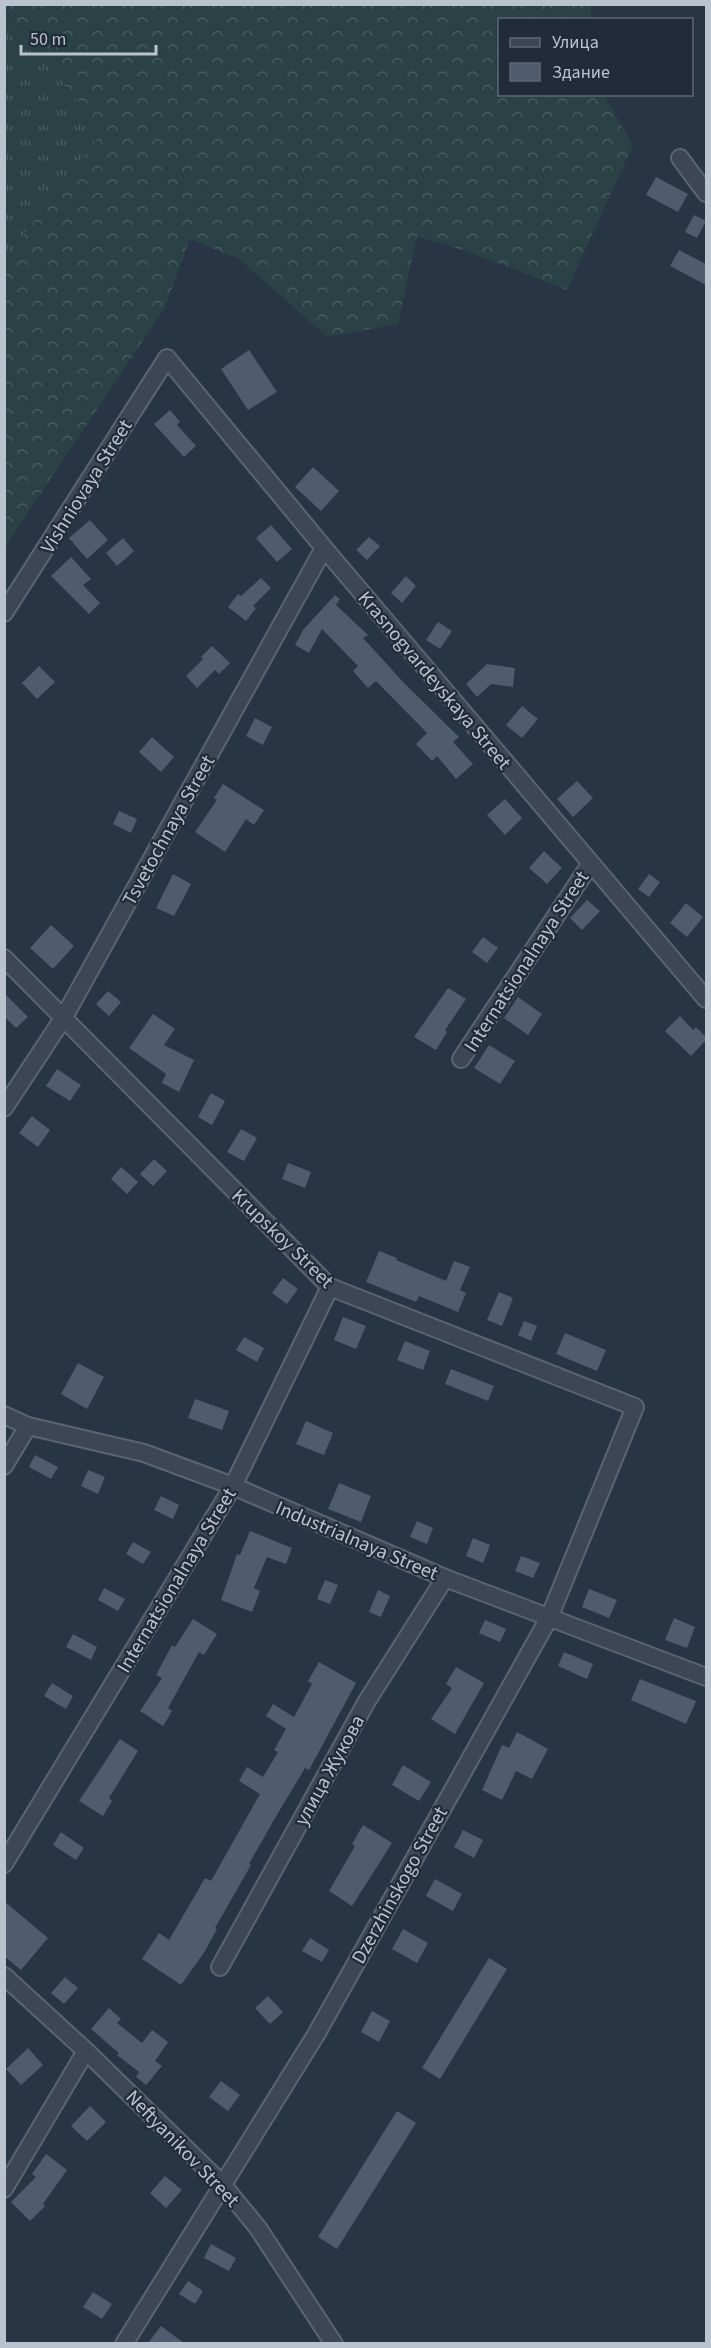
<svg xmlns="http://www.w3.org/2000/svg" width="711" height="2348" viewBox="0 0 711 2348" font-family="'Source Sans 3',sans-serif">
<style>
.grass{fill:url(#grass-tufts)}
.forest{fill:url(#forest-crowns)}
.building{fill:#4e5c6d}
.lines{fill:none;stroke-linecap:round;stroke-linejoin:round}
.street-casing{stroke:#5b6471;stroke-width:20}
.street{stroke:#3d4654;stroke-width:16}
.labels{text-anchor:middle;stroke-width:4.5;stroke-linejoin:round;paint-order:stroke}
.street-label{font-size:20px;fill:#bac2cd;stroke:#212b39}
</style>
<defs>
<pattern id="grass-tufts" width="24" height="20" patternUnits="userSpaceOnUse" patternTransform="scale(1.5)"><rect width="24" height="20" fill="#2a4245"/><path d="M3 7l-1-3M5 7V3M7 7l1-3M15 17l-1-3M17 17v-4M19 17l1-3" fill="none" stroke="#475c5f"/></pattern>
<pattern id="forest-crowns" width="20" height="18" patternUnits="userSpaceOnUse" patternTransform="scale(1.5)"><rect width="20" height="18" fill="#2a4245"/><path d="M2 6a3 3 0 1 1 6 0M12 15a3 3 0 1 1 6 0" fill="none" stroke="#475c5f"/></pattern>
</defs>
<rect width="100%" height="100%" fill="#283544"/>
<path class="grass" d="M 4,10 L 104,132 L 5,259 L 4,259 Z"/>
<path class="forest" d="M 5,4 L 591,5 L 591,19 L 500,20 L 500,94 L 604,95 L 633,145 L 567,290 L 469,252 L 417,236 L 398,324 L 327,337 L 239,259 L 190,239 L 165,308 L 5,547 L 5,259 L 103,132 L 5,10 Z"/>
<path class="building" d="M 656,177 L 688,194 L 678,212 L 646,195 Z
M 694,215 L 706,221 L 697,238 L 685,232 Z
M 679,250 L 706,264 L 706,285 L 670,266 Z
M 249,350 L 277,392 L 248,410 L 221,369 Z
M 170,410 L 180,422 L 177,425 L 196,446 L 184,457 L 154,424 Z
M 313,467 L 339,491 L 321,511 L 295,487 Z
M 90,520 L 108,540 L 87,559 L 69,538 Z
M 271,525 L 292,549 L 277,562 L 256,538 Z
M 369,537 L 380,546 L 367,560 L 356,550 Z
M 123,538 L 134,551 L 117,566 L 106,553 Z
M 71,557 L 91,579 L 83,585 L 100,603 L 89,614 L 51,576 Z
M 406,576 L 416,586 L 402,603 L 391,593 Z
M 261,578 L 271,588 L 253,606 L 256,608 L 246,621 L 228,607 L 238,594 L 241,596 Z
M 335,595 L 340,599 L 336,605 L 368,635 L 363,638 L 404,683 L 459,737 L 453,742 L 473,764 L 456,779 L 437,756 L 432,761 L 416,744 L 427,733 L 376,681 L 368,688 L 353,671 L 358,666 L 322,629 L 309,653 L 295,645 L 303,630 Z
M 438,622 L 452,631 L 440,649 L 426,640 Z
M 212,646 L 230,663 L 219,674 L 215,670 L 197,688 L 186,676 L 203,659 L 201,657 Z
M 487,664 L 515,668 L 513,687 L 491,684 L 477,697 L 466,684 Z
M 39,666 L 55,682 L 37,699 L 22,683 Z
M 522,706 L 538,719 L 522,738 L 506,725 Z
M 255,718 L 272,727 L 263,745 L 246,736 Z
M 152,737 L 174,757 L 161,772 L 139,752 Z
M 577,781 L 593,798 L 573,817 L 557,799 Z
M 223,784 L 264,810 L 254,825 L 246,819 L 225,852 L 195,832 L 217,800 L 214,798 Z
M 505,799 L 522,818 L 505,835 L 487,815 Z
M 119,811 L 137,819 L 131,833 L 113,824 Z
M 544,851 L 562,868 L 547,884 L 529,868 Z
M 173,874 L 191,884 L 174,916 L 156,908 Z
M 649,874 L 660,882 L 649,897 L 638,889 Z
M 587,900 L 600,911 L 582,930 L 570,918 Z
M 686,903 L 703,917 L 687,937 L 670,923 Z
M 51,925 L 74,946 L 53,969 L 30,948 Z
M 483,937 L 498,948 L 487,963 L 472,952 Z
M 448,988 L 466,999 L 445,1030 L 447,1032 L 436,1050 L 414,1037 Z
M 108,991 L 121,1002 L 109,1016 L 96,1004 Z
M 4,993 L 28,1017 L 16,1028 L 4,1016 Z
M 518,997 L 542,1014 L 528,1035 L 504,1018 Z
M 153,1014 L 175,1029 L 164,1045 L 194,1060 L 179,1092 L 162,1083 L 166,1074 L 129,1048 Z
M 680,1016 L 693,1030 L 696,1027 L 706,1037 L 706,1040 L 691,1056 L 665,1031 Z
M 489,1045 L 515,1061 L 500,1084 L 474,1068 Z
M 57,1069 L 81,1085 L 70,1101 L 46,1086 Z
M 211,1093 L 225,1101 L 212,1125 L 198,1117 Z
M 32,1116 L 50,1130 L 38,1147 L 19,1133 Z
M 241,1129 L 257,1138 L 244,1161 L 227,1152 Z
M 154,1159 L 167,1171 L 153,1186 L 140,1174 Z
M 288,1163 L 311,1172 L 305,1188 L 282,1179 Z
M 121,1167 L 138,1182 L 127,1194 L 111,1179 Z
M 379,1251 L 397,1258 L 396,1260 L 446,1281 L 454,1261 L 470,1267 L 460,1290 L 466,1293 L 458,1312 L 419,1296 L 416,1302 L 366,1282 Z
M 283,1278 L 298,1289 L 287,1304 L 272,1293 Z
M 499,1292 L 513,1298 L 502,1326 L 487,1320 Z
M 343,1317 L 366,1326 L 356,1349 L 334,1340 Z
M 524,1321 L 537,1326 L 531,1341 L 518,1335 Z
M 565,1333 L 606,1350 L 597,1371 L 556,1354 Z
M 244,1337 L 264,1348 L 257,1362 L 236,1350 Z
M 405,1341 L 430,1351 L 423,1370 L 397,1360 Z
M 78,1363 L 104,1377 L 87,1409 L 61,1394 Z
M 451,1369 L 494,1386 L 488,1401 L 445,1384 Z
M 195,1399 L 229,1411 L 222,1430 L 188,1418 Z
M 306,1421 L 333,1433 L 324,1455 L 296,1444 Z
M 35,1455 L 58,1467 L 51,1479 L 29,1467 Z
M 88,1470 L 105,1477 L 98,1494 L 81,1486 Z
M 339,1483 L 371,1496 L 361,1522 L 328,1509 Z
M 161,1496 L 179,1505 L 173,1519 L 154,1510 Z
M 417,1521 L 433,1528 L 427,1544 L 410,1537 Z
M 250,1531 L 292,1548 L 286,1564 L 267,1557 L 254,1588 L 260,1591 L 252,1612 L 221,1600 L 237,1554 L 240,1555 Z
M 473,1538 L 490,1545 L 483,1563 L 466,1556 Z
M 133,1542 L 151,1552 L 143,1564 L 126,1554 Z
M 521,1556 L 540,1563 L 533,1578 L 515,1571 Z
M 325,1580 L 338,1585 L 330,1604 L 317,1599 Z
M 104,1588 L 125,1599 L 118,1611 L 98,1600 Z
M 589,1589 L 617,1600 L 609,1618 L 582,1607 Z
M 378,1590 L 390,1596 L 381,1617 L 369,1612 Z
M 674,1618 L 695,1627 L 687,1648 L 665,1640 Z
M 193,1619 L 217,1634 L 204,1655 L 199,1652 L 168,1708 L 172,1711 L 163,1726 L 140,1711 L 162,1678 L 156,1675 L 172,1645 L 175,1647 Z
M 485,1620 L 506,1629 L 500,1642 L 479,1633 Z
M 73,1634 L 97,1647 L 91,1660 L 66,1647 Z
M 564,1652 L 593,1664 L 587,1679 L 558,1666 Z
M 319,1662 L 356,1683 L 309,1770 L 305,1768 L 275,1818 L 249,1864 L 251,1865 L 215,1928 L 217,1929 L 205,1951 L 181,1985 L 142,1959 L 159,1933 L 169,1940 L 205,1878 L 211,1881 L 260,1794 L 239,1781 L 247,1767 L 263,1777 L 278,1752 L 274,1750 L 286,1729 L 266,1716 L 273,1704 L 294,1717 L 312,1684 L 308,1681 Z
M 456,1667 L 484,1683 L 455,1734 L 431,1719 L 452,1688 L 446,1684 Z
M 640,1679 L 696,1701 L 686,1724 L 631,1700 Z
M 52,1683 L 73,1696 L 66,1709 L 44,1696 Z
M 517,1732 L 548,1749 L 532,1779 L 516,1771 L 502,1800 L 482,1790 L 502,1745 L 509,1748 Z
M 120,1739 L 138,1751 L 109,1798 L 112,1801 L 103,1816 L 79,1801 Z
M 403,1765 L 431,1782 L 419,1801 L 392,1785 Z
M 363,1825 L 392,1843 L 352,1906 L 329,1891 L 355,1846 L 352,1844 Z
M 463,1830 L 483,1840 L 474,1858 L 454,1847 Z
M 61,1832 L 84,1848 L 76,1860 L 53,1845 Z
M 435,1879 L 462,1894 L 453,1911 L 426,1896 Z
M 4,1901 L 48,1938 L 21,1970 L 4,1956 Z
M 403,1929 L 428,1943 L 417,1963 L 392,1949 Z
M 310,1938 L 329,1950 L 322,1962 L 302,1951 Z
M 489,1958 L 507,1969 L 440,2079 L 422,2068 Z
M 65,1977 L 78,1988 L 64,2004 L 51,1993 Z
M 268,1996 L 283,2012 L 270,2024 L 255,2008 Z
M 109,2008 L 121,2019 L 117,2023 L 142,2043 L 152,2030 L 168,2042 L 155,2061 L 162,2066 L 146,2085 L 136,2077 L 139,2072 L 117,2055 L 119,2053 L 91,2029 Z
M 372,2011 L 390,2021 L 379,2042 L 361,2032 Z
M 28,2048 L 43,2065 L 21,2085 L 6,2069 Z
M 221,2081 L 240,2095 L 228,2111 L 209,2097 Z
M 90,2106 L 106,2122 L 87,2141 L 71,2126 Z
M 397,2111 L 416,2123 L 337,2249 L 318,2237 Z
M 46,2154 L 67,2170 L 43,2204 L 45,2206 L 30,2221 L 11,2202 L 36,2177 L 32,2174 Z
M 165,2176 L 182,2190 L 166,2208 L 150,2193 Z
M 211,2244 L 236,2258 L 229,2271 L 204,2258 Z
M 188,2281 L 203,2291 L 195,2304 L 179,2294 Z
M 93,2292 L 112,2304 L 102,2319 L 83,2307 Z
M 161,2326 L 184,2343 L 148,2343 Z"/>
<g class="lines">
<defs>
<path id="street" d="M 680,158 L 706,193
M 4,613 L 167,358 L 324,548 L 706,999
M 4,958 L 330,1287 L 635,1407 L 549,1618 L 317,2033 L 124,2344
M 461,1059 L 591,863
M 4,1108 L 64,1017 L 324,548
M 4,1415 L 28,1426 L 144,1453 L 233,1486 L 445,1578 L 706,1677
M 4,1466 L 28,1426
M 4,1864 L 233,1486 L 330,1287
M 220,1967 L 367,1701 L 445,1578
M 4,1976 L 86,2051 L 222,2184 L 258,2228 L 334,2344
M 4,2189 L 86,2051"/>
</defs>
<use href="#street" class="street-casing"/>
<use href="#street" class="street"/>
</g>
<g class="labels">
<g class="street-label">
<text transform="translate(86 486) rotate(-58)" y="7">Vishniovaya Street</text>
<text transform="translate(435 680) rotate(50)" y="7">Krasnogvardeyskaya Street</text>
<text transform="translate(168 830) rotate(-61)" y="7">Tsvetochnaya Street</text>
<text transform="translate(526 961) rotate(-57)" y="7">Internatsionalnaya Street</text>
<text transform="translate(283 1238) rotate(44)" y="7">Krupskoy Street</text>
<text transform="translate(357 1540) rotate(23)" y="7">Industrialnaya Street</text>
<text transform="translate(176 1580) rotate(-59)" y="7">Internatsionalnaya Street</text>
<text transform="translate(329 1770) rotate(-61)" y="7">улица Жукова</text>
<text transform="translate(399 1885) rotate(-61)" y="7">Dzerzhinskogo Street</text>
<text transform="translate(183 2148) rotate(46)" y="7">Neftyanikov Street</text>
</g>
</g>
<rect width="711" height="2348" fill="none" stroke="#bac2cd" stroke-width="12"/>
<rect x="498" y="18" width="195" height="78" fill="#212b39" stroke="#5e6774" stroke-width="1.5"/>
<rect x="510" y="38" width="30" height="9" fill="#3d4654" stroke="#5e6774" stroke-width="1.5"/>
<text x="552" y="48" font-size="18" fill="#bac2cd">Улица</text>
<rect x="510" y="63" width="30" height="18" fill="#4e5c6d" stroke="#5e6774" stroke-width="1.5"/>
<text x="552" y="78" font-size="18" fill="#bac2cd">Здание</text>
<path d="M21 45v9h135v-9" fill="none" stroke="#bac2cd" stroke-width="3"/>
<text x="30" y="45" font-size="18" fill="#bac2cd" stroke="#212b39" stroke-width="4.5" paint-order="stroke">50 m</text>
</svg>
